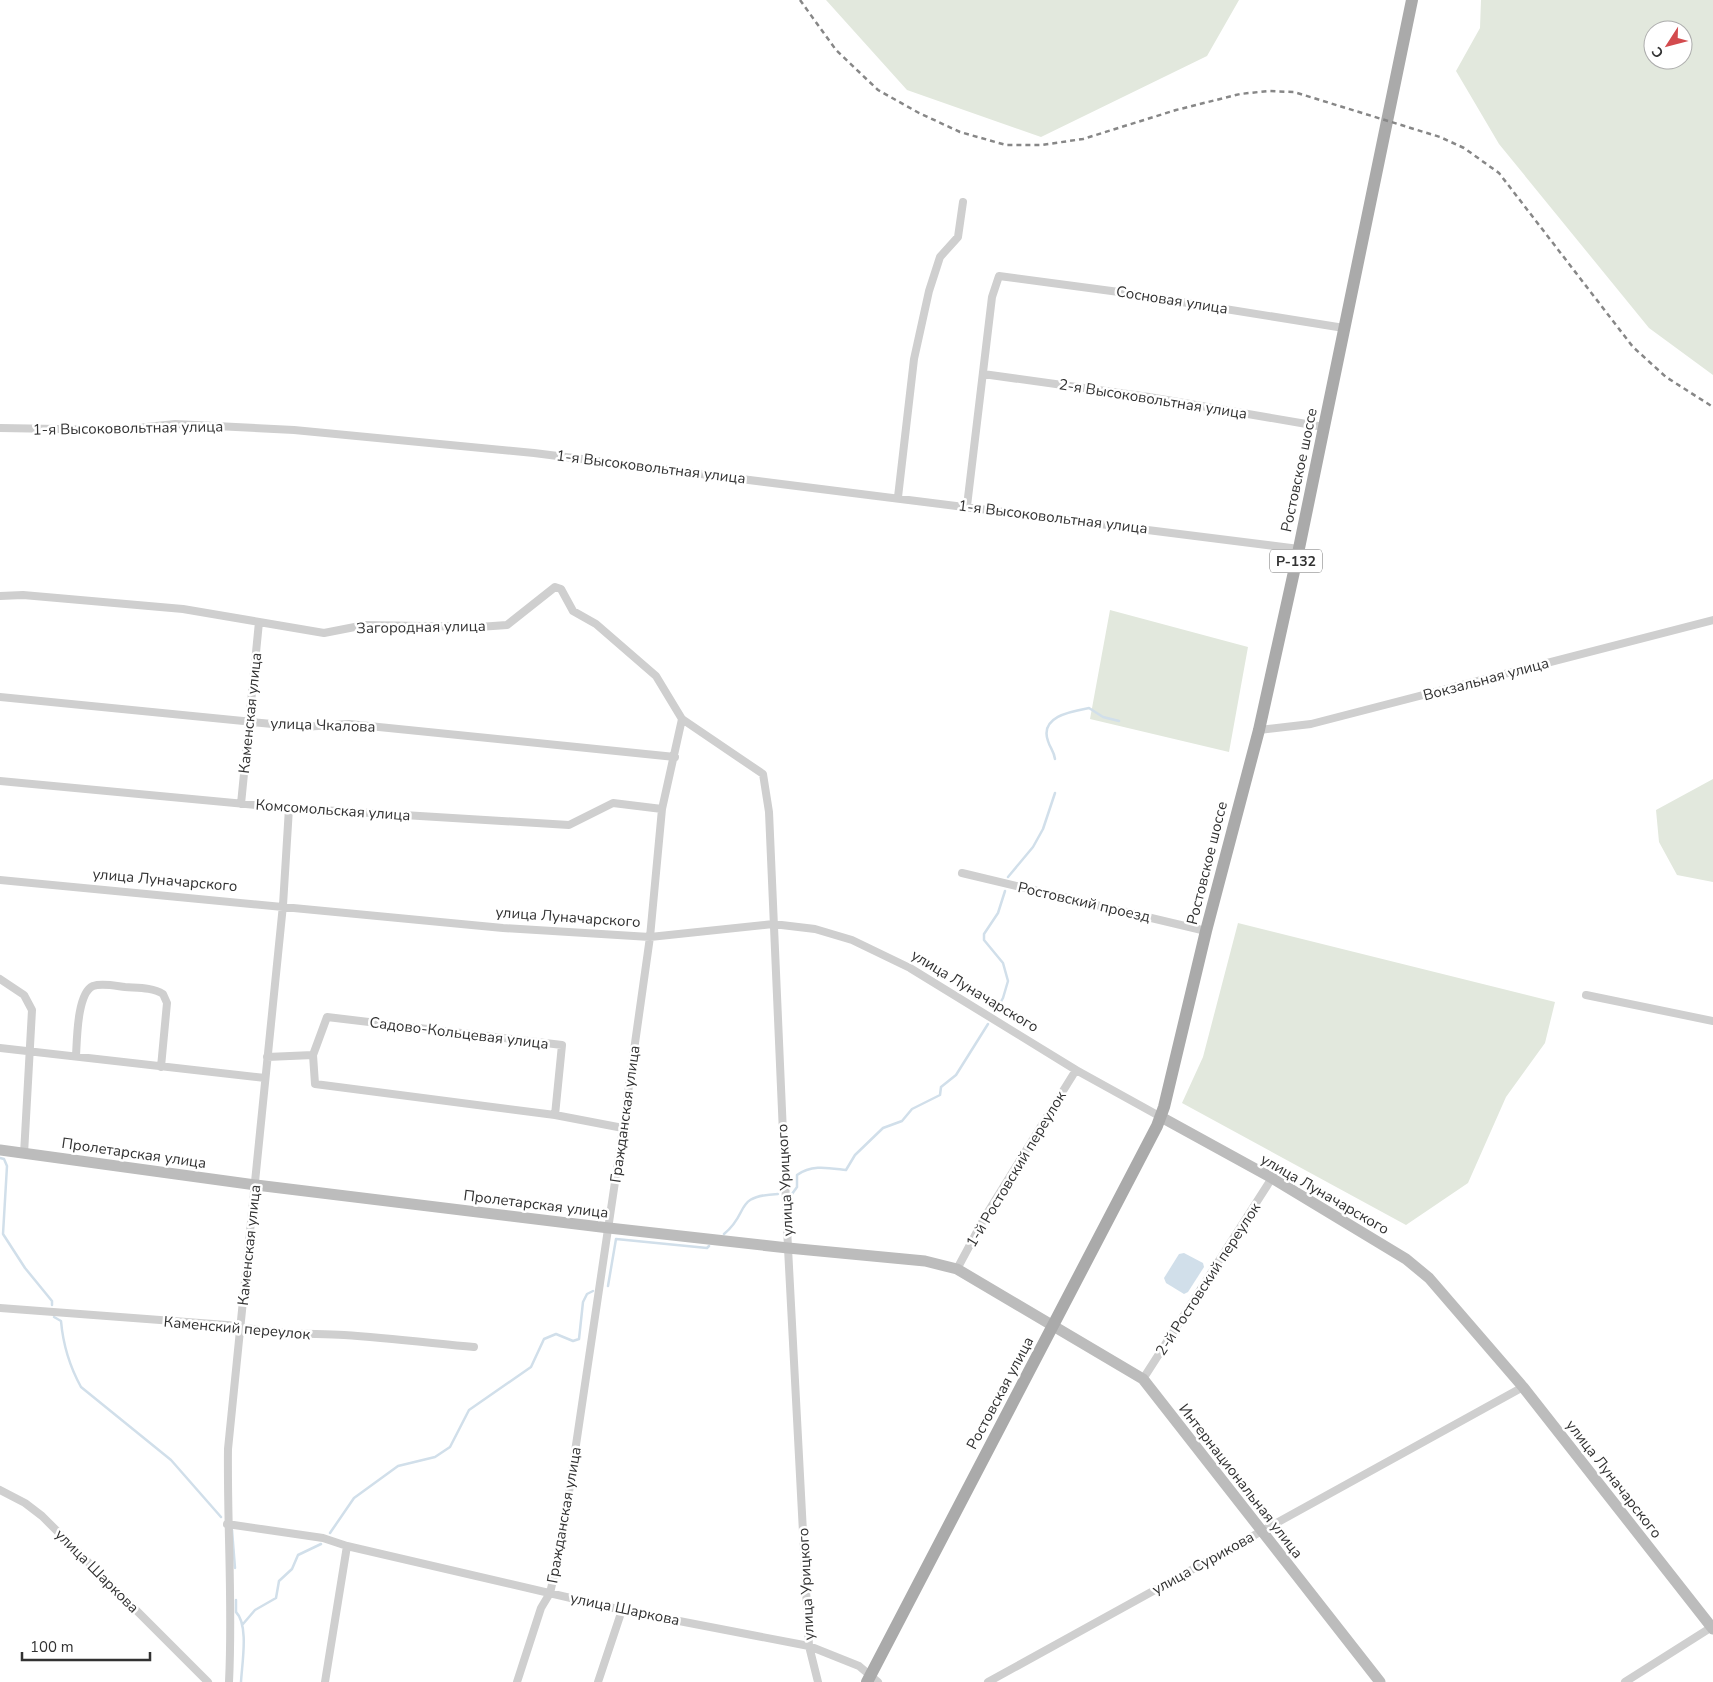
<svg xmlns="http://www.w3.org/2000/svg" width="1713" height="1682" viewBox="0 0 1713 1682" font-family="'Nunito Sans',sans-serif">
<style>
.green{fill:#e2e8dd;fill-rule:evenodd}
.water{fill:#d1dfea}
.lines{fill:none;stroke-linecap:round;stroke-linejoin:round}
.stream{stroke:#d1dfea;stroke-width:2.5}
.street{stroke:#cfcfcf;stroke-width:8}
.secondary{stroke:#bcbcbc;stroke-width:11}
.primary{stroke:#aaa;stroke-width:12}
.rail{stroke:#878787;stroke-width:2.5;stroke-dasharray:5 4;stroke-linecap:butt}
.labels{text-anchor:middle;stroke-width:5;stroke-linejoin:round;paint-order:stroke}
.shield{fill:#fff;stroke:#707070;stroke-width:1}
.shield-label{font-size:14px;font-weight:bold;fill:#323232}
.street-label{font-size:15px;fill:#323232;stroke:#fff}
</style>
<rect width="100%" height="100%" fill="#fff"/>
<path class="green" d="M 826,0 L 1239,0 L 1207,56 L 1041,137 L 907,90 Z
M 1481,0 L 1713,0 L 1713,375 L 1649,328 L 1499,144 L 1456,71 L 1480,28 ZM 1653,30 L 1683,30 L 1683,60 L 1653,60 Z
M 1110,610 L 1248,647 L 1229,752 L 1090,719 Z
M 1713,779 L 1713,882 L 1677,875 L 1659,842 L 1656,810 Z
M 1238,923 L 1555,1002 L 1545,1043 L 1506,1097 L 1468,1183 L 1406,1225 L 1182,1103 L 1203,1057 Z"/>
<path class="water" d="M 1184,1253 L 1203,1263 L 1204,1267 L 1188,1292 L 1184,1294 L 1166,1283 L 1164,1278 L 1179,1254 Z"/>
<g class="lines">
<path class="stream" d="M 1055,759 C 1054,751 1050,748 1048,741 C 1039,716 1073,711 1089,708 L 1103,717 L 1119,721
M 1008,877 L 1033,847 L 1043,829 L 1055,793
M 995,1012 L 1003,998 L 1008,981 L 1003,963 L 984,940 L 984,934 L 998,913 L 1005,891
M 0,1158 L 4,1159 L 7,1166 L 3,1234 L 25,1268 L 52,1301 L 52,1305
M 792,1194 L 797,1187 L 797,1175 C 812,1164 829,1168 846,1170 L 855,1155 L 883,1128 L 902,1121 L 912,1109 L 940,1095 L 941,1087 L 956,1075 L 988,1024
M 724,1234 C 751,1212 732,1196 778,1194
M 608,1286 L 616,1239 L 707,1248 L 709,1246
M 54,1317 L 61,1321 C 63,1344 70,1367 81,1387 L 171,1460 L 221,1517
M 232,1530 L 235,1568
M 330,1533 L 354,1498 L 398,1466 L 435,1457 L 450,1447 L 469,1410 L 531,1367 L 544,1339 L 556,1334 L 573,1341 L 579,1339 L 583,1302 L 587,1294 L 593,1291
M 236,1600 L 236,1612 C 249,1625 242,1663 241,1682
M 243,1624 L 255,1610 L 276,1598 L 279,1581 L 292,1569 L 298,1555 L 321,1544"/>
<path class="street" d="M 983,374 L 1149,397 L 1324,427
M 0,428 L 118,430 L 175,424 L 294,430 L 534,453 L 1299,549
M 898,497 L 914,359 L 929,291 L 940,257 L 958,237 L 963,202
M 967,506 L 992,297 L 999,276 L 1119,292 L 1344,328
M 0,596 L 23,595 L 183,609 L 324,633 L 365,625 L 479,627 L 507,625 L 555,587 L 561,589 L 573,611 L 596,624 L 656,676 L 682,719 L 763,774 L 769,812 L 788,1248 L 809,1646 L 818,1682
M 0,697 L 303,727 L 349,724 L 675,757
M 1259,730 L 1311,724 L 1713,620
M 0,781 L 289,808 L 569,825 L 613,803 L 662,809
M 241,804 L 259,622
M 962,873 L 1206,931
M 0,880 L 503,928 L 650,937 L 773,924 L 815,929 L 852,940 L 910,968 L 1076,1070 L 1161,1117
M 0,979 L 24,995 L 32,1010 L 24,1154
M 1586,995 L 1713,1021
M 0,1048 L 265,1078
M 76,1056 C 77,1040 77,993 93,986 C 102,983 116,986 125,987 C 137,988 152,987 163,994 L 167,1003 L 161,1067
M 267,1057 L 313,1055
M 555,1115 L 562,1045 L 327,1017 L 313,1055 L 315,1084 L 555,1115 L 623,1128
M 957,1269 L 986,1215 L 1076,1070
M 0,1308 L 240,1326 C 274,1335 309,1333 344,1335 C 387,1338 431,1343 474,1347
M 1143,1379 L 1272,1178
M 0,1490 L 25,1503 L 42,1516 L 208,1682
M 227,1524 L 323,1538 L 347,1546 L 622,1610 L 809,1646 L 859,1666 L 878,1682
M 229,1682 C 233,1604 227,1526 228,1449 L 283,905 L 289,808
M 325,1682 L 347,1546
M 517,1682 L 541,1608 L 550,1593 L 561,1546 L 623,1128 L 650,937 L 662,809 L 682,719
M 598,1682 L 622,1610
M 988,1682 L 1523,1387
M 1625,1682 L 1712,1627"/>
<path class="secondary" d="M 1161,1117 L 1272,1178 L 1406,1259 L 1429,1278 L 1523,1387 L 1713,1629
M 0,1150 L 256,1185 L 609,1228 L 788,1248 L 925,1261 L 957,1269 L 1143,1379 L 1380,1682"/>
<path class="primary" d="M 867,1682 L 1157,1126 L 1164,1107 L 1206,931 L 1259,730 L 1297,558 L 1412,0"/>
<path class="rail" d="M 800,0 L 836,50 L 878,90 L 919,113 L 960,132 L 1006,145 L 1041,145 L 1083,139 L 1176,110 L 1240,94 L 1268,91 L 1294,92 L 1440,137 L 1464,148 L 1499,173 L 1633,347 L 1666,377 L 1713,407"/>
</g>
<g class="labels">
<rect class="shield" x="1270" y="549.5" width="52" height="23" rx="4"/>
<g class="shield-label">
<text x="1296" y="566">Р-132</text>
</g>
<g class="street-label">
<text transform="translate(1172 300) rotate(9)" y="5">Сосновая улица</text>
<text transform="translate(1153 399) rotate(9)" y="5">2-я Высоковольтная улица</text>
<text transform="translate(128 428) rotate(-1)" y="5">1-я Высоковольтная улица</text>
<text transform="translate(651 467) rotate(7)" y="5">1-я Высоковольтная улица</text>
<text transform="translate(1299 470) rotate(-78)" y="5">Ростовское шоссе</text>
<text transform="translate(1053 517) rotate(7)" y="5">1-я Высоковольтная улица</text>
<text transform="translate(421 627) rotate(-1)" y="5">Загородная улица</text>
<text transform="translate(1486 679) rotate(-15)" y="5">Вокзальная улица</text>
<text transform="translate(250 713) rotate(-84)" y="5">Каменская улица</text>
<text transform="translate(323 725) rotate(2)" y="5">улица Чкалова</text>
<text transform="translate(333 810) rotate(4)" y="5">Комсомольская улица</text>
<text transform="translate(1207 863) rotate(-76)" y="5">Ростовское шоссе</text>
<text transform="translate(165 880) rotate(5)" y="5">улица Луначарского</text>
<text transform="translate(1084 902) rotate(13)" y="5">Ростовский проезд</text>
<text transform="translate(568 917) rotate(4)" y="5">улица Луначарского</text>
<text transform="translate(975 991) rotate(31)" y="5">улица Луначарского</text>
<text transform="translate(459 1033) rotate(7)" y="5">Садово-Кольцевая улица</text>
<text transform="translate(625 1114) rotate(-82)" y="5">Гражданская улица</text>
<text transform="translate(134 1153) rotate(8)" y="5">Пролетарская улица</text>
<text transform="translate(1016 1169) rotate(-59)" y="5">1-й Ростовский переулок</text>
<text transform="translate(785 1180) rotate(-93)" y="5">улица Урицкого</text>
<text transform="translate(1325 1194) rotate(30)" y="5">улица Луначарского</text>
<text transform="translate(536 1204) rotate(7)" y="5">Пролетарская улица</text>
<text transform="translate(249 1245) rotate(-84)" y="5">Каменская улица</text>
<text transform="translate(1208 1279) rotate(-57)" y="5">2-й Ростовский переулок</text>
<text transform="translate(237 1328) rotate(5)" y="5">Каменский переулок</text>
<text transform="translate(1000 1393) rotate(-62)" y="5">Ростовская улица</text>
<text transform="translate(1614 1479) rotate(52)" y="5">улица Луначарского</text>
<text transform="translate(1241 1481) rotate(52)" y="5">Интернациональная улица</text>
<text transform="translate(564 1515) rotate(-80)" y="5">Гражданская улица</text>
<text transform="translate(1203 1563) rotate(-29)" y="5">улица Сурикова</text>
<text transform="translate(97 1571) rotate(45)" y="5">улица Шаркова</text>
<text transform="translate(806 1584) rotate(-93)" y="5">улица Урицкого</text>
<text transform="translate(625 1609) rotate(12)" y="5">улица Шаркова</text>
</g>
</g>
<g transform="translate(1668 45) rotate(234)"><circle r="24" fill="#ffffff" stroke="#adadad"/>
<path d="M0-4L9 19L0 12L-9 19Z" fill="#d34b4e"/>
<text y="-8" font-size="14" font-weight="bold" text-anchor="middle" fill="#323232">С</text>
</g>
<path d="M22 1652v8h128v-8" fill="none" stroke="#323232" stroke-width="2.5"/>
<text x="30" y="1652" font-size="15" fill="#323232" stroke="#ffffff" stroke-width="4" paint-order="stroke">100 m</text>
</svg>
